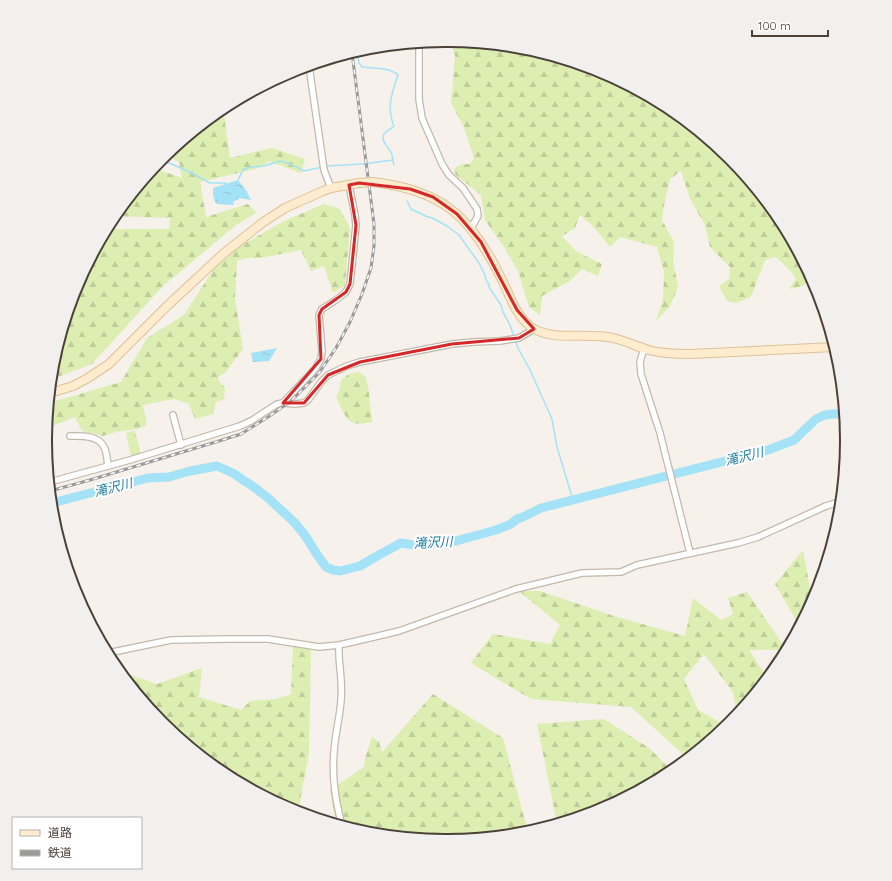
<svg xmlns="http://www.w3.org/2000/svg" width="892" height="881" viewBox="0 0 892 881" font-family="Quicksand,'Noto Sans JP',sans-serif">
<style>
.grass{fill:url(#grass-tufts)}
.forest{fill:url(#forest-firs)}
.water{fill:url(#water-ripples)}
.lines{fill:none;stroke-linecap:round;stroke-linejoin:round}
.stream{stroke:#a3e2f7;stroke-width:1.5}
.river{stroke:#a3e2f7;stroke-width:9}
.street-casing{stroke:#c3b8ac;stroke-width:8}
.secondary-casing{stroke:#ddc199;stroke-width:10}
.street{stroke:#fff;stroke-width:5.5}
.secondary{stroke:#ffebcd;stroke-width:8}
.rail-casing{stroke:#9a9a9a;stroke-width:3}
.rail{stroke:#fff;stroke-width:1.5;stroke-dasharray:4.5;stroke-linecap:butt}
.secondary-bridge-casing{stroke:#ddc199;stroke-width:10;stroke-linecap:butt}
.secondary-bridge{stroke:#ffebcd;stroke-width:8}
.marked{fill:none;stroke:#d62828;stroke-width:3;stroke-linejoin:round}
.labels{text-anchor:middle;stroke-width:4;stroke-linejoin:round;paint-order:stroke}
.water-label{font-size:13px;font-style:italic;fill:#217fa0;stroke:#fff}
.rim{fill:none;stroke:#4c4138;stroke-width:2}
</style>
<defs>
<pattern id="grass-tufts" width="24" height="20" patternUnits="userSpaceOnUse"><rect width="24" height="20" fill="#dceeb1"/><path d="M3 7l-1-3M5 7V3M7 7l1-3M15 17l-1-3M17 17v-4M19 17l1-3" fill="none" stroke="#becd99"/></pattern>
<pattern id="forest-firs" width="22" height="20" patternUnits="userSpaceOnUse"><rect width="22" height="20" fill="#dceeb1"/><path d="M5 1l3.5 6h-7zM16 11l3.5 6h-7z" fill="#becd99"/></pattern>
<pattern id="water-ripples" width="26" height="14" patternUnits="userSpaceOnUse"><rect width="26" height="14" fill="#a3e2f7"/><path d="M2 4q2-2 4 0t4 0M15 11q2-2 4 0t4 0" fill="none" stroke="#8ec3d4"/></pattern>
</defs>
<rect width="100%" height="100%" fill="#f7f1eb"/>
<path class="grass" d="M 135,431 L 141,454 L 131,457 L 126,433 Z"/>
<path class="forest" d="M 450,40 L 524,48 L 599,71 L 669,108 L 729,157 L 779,218 L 811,277 L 803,286 L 789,289 L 796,279 C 791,270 783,264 776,257 L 765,260 L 751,297 L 736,303 L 727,301 L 719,286 L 729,279 L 730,267 L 710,247 L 705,225 L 690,199 L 681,171 L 670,179 L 664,205 L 662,220 L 674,242 L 673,261 L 678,287 L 670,306 L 656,321 L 663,299 L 664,272 L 657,247 L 620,237 L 610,247 L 593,226 L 580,215 L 575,228 L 562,236 L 576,251 L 602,264 L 598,276 L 582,269 L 570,281 L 542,296 L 540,315 L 529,307 L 518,271 L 504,247 L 485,220 L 481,195 L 456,175 L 454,171 L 456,167 L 463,164 L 470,164 L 474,158 L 463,125 L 451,103 L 455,56 Z
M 223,108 L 230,158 L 272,148 L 305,159 L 301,173 L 269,161 L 259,168 L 200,182 L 206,217 L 248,204 L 256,213 L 236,225 L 163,286 L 92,364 L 52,379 L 53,362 L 76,287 L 107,229 L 169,229 L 170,218 L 114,216 L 154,168 L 182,178 L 179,162 L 166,155 Z
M 324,204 L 340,209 L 350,228 L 345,285 L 333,293 L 324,266 L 311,271 L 301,250 L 261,258 L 247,258 L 237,261 L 235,299 L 243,349 L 225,373 L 219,376 L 218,380 L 225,388 L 224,399 L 216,402 L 213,414 L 195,419 L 189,404 L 174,399 L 143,405 L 147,425 L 137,429 L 116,432 L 103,436 L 82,431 L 75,417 L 47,428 L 49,403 L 121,382 L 147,338 L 184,315 L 215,267 L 242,245 L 284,221 Z
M 359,372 L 365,376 L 368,385 L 372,422 C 346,428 346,417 336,397 L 339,391 L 341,380 L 349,374 Z
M 803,550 L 810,588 L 813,600 L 799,625 L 775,584 Z
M 519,591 L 540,591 L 614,616 L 685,636 L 693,598 L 721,620 L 733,614 L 728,598 L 747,592 L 786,649 L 786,650 L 749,650 L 767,677 L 737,715 L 733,692 L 704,654 L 684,679 L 698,710 L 727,726 L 687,758 L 631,707 L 531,699 L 471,663 L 493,634 L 550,644 L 560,625 Z
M 293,646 L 311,648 L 309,753 L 298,812 L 293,810 L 223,773 L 163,724 L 127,681 L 130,675 L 157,684 L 202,668 L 199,697 L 241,710 L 250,701 L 276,699 L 291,694 Z
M 433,694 L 503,738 L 528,832 L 524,833 L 446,841 L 368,833 L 336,824 L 330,790 L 364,767 L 365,758 L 372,737 L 379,742 L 382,752 Z
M 604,719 L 649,748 L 672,771 L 668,774 L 599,811 L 557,823 L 537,724 Z"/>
<path class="water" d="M 238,180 L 246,190 L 251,200 L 240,198 L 233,202 L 234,205 L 216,204 L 213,195 L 213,188 Z
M 277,348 L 269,361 L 253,362 L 251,353 Z"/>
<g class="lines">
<path class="stream" d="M 357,51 L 359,63 L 362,67 C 372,68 391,68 398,75 C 392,93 386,107 394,126 C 391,129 386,131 384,134 C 380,142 391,149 392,155 C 393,158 393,162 394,165
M 159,161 L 167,162 L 192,173 L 210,183 L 226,183
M 326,166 L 363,164 L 393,160
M 238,180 L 243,170 L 250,167 L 264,166 L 280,161 L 288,163 L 304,171 L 322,167
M 407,201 L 411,209 L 428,217 L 432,218 L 447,226 L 459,235 L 479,263 L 484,273 L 487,282 L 489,284 L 489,287 L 501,305 L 503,312 L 510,325 L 518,348 L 530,370 L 552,419 L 557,447 L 573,500"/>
<path class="river" d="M 52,503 L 148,478 L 169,477 L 190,471 L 217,466 L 233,473 L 243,480 L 254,487 L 268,498 L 294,522 L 304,534 L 318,556 L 326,567 L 333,570 L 340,571 L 360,566 L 377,556 L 401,543 L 413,545 L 456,541 L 496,530 L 511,524 L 517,519 L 523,517 L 541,508 L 768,450 L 794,440 L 816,419 L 825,415 L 832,414 L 844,414"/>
<defs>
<path id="street" d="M 417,43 L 419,48 L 419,99 L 422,118 L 442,164 L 449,175 L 463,188 L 477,209 L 478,216 L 471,228
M 309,66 L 324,170 L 331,188
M 644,348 L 640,362 L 641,374 L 660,433 L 690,553
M 283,403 L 315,369 L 321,359 L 322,351 L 319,315 L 322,309 L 336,300 L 346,292 L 350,284 L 351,275 L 356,225 L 355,215 L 349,185
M 173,415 L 181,445
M 70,436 C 82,436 98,435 104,447 C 107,452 107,460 108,466
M 50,482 L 130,460 L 240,426 L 251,421 L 277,404 L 283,403 L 295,404 L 304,403 L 308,400 L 322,381 L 328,375 L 347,366 L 360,362 L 452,344 L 473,342 L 500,341 L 519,338 L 534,329
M 339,645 C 338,663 343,681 341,700 C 340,717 335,734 334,752 C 332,777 335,797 341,822 L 343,826
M 108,653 L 171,640 L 227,639 L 268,639 L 319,647 L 339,645 L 374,637 L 399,631 L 516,589 L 582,573 L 621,572 L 637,565 L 738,543 L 758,537 L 826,506 L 836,503 L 840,503"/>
<path id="secondary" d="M 373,182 C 441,190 470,215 500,276 C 509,293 515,315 531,327 C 548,339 574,335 593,336 C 601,336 610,337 617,339 C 628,342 638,347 649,350 C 663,354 677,354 691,354 L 834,347
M 50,393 L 73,386 L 88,378 L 109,364 L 166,307 L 223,254 L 262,223 L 285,208 L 323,191 L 331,188 L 359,183"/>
</defs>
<use href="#street" class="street-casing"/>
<use href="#secondary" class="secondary-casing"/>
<use href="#street" class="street"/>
<use href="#secondary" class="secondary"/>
<defs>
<path id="rail" d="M 50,491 L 90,480 L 219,441 L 241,434 L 268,417 L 291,401 L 319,373 L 336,348 L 350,322 L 362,294 L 371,268 L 374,246 L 374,224 L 352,53"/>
</defs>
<use href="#rail" class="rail-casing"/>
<use href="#rail" class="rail"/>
<defs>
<path id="secondary-bridge" d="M 359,183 L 373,182"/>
</defs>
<use href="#secondary-bridge" class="secondary-bridge-casing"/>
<use href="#secondary-bridge" class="secondary-bridge"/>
</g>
<path class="marked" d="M 359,183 L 410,189 L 433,197 L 457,214 L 481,242 L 517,310 L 534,329 L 519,338 L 452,344 L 360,362 L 328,375 L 304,403 L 283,403 L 321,359 L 319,315 L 322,309 L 346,292 L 350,284 L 356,225 L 349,185 Z"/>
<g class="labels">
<g class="water-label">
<text transform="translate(744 456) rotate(-14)" y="5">滝沢川</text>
<text transform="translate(113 487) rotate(-14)" y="5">滝沢川</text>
<text transform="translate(433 542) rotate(-3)" y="5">滝沢川</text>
</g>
</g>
<path d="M0 0H892V881H0ZM445 47H447A393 393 0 0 1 840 440V441A393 393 0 0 1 447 834H445A393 393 0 0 1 52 441V440A393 393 0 0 1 445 47Z" fill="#f1f0ef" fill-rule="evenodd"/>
<path class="rim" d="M445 47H447A393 393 0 0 1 840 440V441A393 393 0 0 1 447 834H445A393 393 0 0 1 52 441V440A393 393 0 0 1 445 47Z"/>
<rect x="12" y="817" width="130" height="52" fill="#ffffff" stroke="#b7b3af"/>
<rect x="20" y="830" width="20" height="6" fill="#ffebcd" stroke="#b7b3af"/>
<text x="48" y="837" font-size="12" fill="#4c4138">道路</text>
<rect x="20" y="850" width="20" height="6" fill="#9a9a9a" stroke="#b7b3af"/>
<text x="48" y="857" font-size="12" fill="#4c4138">鉄道</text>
<path d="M752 30v6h76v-6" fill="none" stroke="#4c4138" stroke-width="2"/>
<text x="758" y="30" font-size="12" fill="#4c4138" stroke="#ffffff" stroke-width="3" paint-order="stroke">100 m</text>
</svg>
